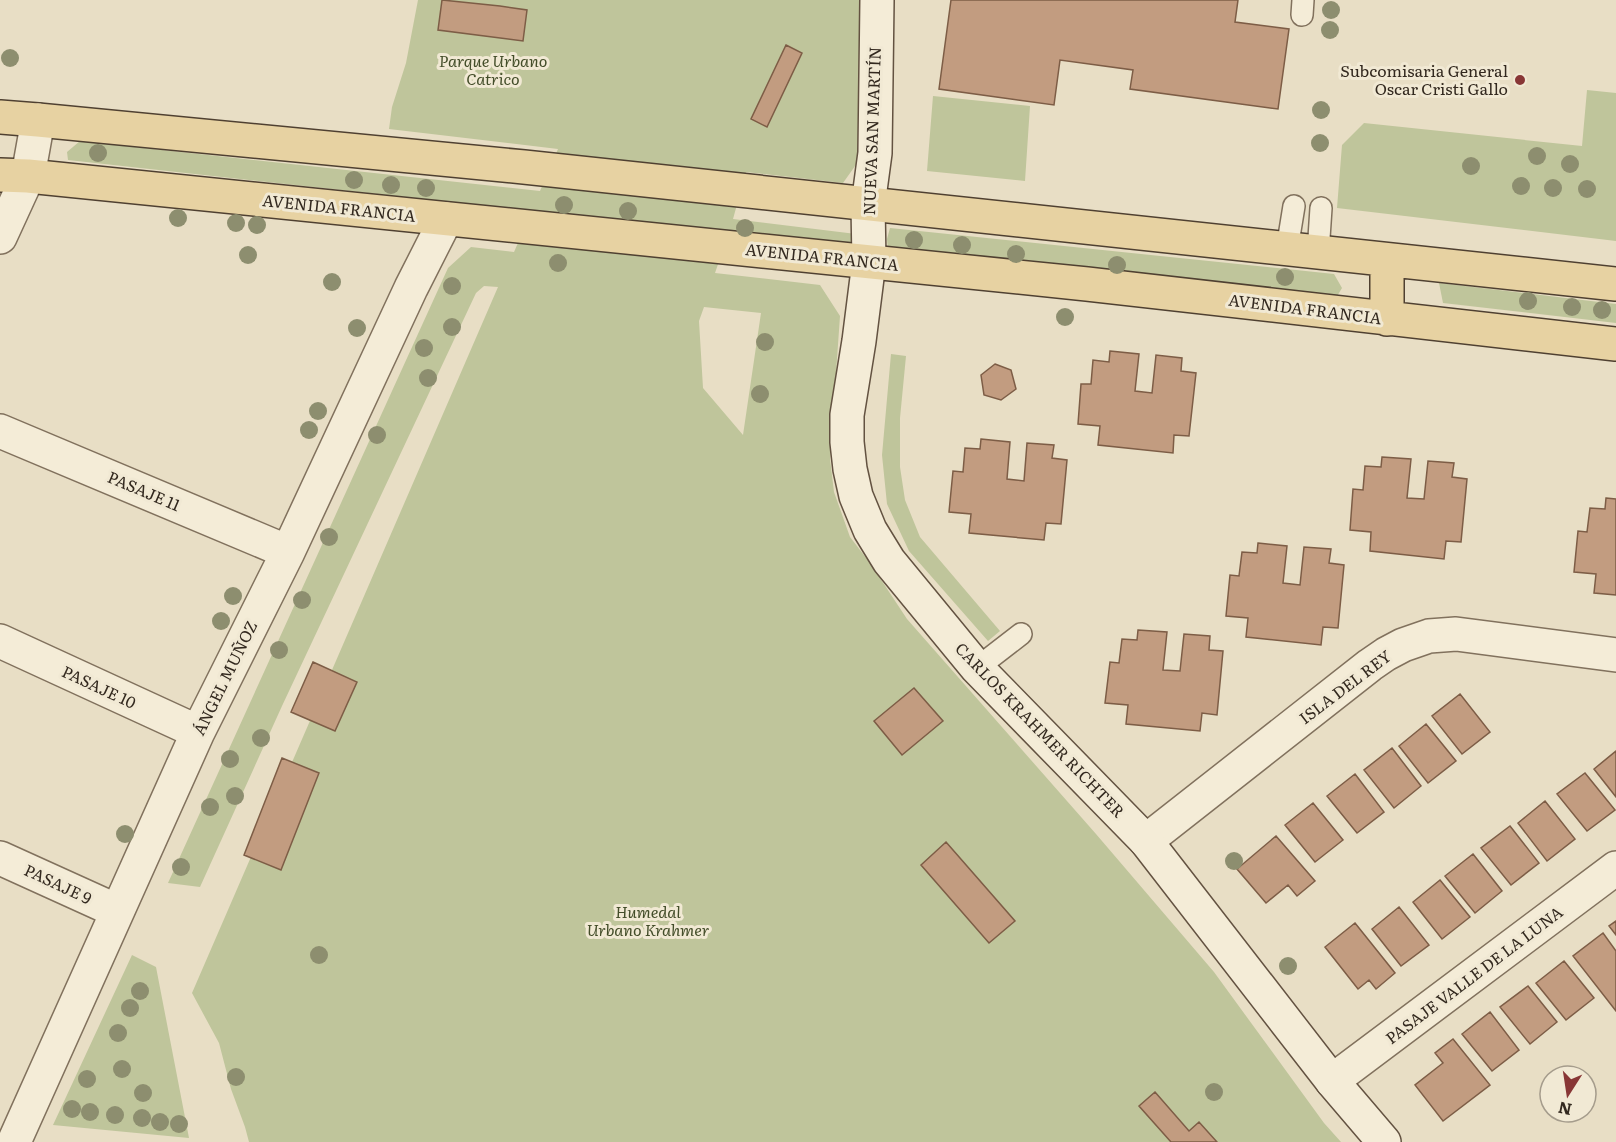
<svg xmlns="http://www.w3.org/2000/svg" width="1616" height="1142" viewBox="0 0 1616 1142" font-family="Literata,serif">
<style>
.green{fill:#bfc59b;fill-rule:evenodd}
.building{fill:#c29c80;stroke:#7d5d46;stroke-width:1.5}
.lines{fill:none;stroke-linecap:round;stroke-linejoin:round}
.lane-casing{stroke:#81715d;stroke-width:24}
.street-casing{stroke:#81715d;stroke-width:36}
.secondary-casing{stroke:#635241;stroke-width:36}
.primary-casing{stroke:#4f4031;stroke-width:36}
.lane{stroke:#f4ecd7;stroke-width:21}
.street{stroke:#f4ecd7;stroke-width:33}
.secondary{stroke:#f4ecd7;stroke-width:33}
.primary{stroke:#e7d2a2;stroke-width:33}
.tree{fill:#8d8e6f}
.poi-dot{fill:#883635;stroke:#f1e9d4;stroke-width:2}
.labels{text-anchor:middle;stroke-width:6;stroke-linejoin:round;paint-order:stroke}
.park-label{font-size:16px;font-style:italic;fill:#434d29;stroke:#f1e9d4}
.poi-label{font-size:16px;fill:#33291f;stroke:#f1e9d4;text-anchor:end}
.street-label{font-size:16px;fill:#33291f;stroke:#f1e9d4}
</style>
<rect width="100%" height="100%" fill="#e8dec5"/>
<path class="green" d="M 418,0 L 860,0 L 860,159 L 843,183 L 746,172 L 733,219 L 856,234 L 856,246 L 729,232 L 715,273 L 820,285 L 840,316 L 830,459 L 834,492 L 850,537 L 870,563 L 907,619 L 1096,834 L 1214,972 L 1324,1123 L 1341,1142 L 249,1142 L 245,1127 L 231,1089 L 219,1043 L 192,993 L 498,287 L 484,286 L 476,293 L 282,706 L 200,887 L 168,883 L 448,268 L 471,247 L 514,252 L 532,211 L 68,160 L 67,152 L 80,141 L 540,191 L 558,149 L 389,129 L 392,107 L 406,63 ZM 704,307 L 761,313 L 743,435 L 703,388 L 699,321 Z
M 1587,90 L 1616,93 L 1616,241 L 1337,208 L 1342,145 L 1364,123 L 1582,146 Z
M 933,96 L 1030,106 L 1025,181 L 927,171 Z
M 890,228 L 1334,274 L 1342,288 L 1336,298 L 888,250 L 887,239 Z
M 1439,283 L 1616,304 L 1616,323 L 1443,303 Z
M 891,354 L 906,356 L 900,418 L 900,467 L 905,500 L 920,537 L 1000,631 L 988,641 L 909,551 L 887,504 L 882,455 Z
M 132,955 L 156,967 L 189,1138 L 53,1125 Z"/>
<path class="building" d="M 442,0 L 500,6 L 527,10 L 523,41 L 438,30 Z
M 951,0 L 1238,0 L 1235,22 L 1289,29 L 1278,109 L 1130,89 L 1133,70 L 1060,60 L 1054,105 L 939,89 Z
M 786,45 L 802,53 L 767,127 L 751,119 Z
M 1110,351 L 1139,354 L 1135,391 L 1152,393 L 1156,355 L 1182,358 L 1181,371 L 1196,373 L 1189,436 L 1174,435 L 1173,453 L 1098,445 L 1100,426 L 1078,424 L 1081,384 L 1091,384 L 1093,360 L 1109,362 Z
M 995,364 L 1011,370 L 1016,389 L 1001,400 L 984,395 L 981,375 Z
M 981,439 L 1010,442 L 1007,479 L 1024,481 L 1027,443 L 1054,445 L 1052,458 L 1067,460 L 1061,524 L 1046,523 L 1044,540 L 969,533 L 971,514 L 949,512 L 953,471 L 963,472 L 965,448 L 980,449 Z
M 1382,457 L 1411,459 L 1407,498 L 1424,499 L 1428,461 L 1454,463 L 1452,477 L 1467,479 L 1461,542 L 1446,541 L 1444,559 L 1370,551 L 1371,532 L 1350,530 L 1353,489 L 1363,490 L 1365,466 L 1381,467 Z
M 1606,498 L 1616,499 L 1616,595 L 1594,593 L 1596,574 L 1574,572 L 1578,531 L 1587,532 L 1590,508 L 1605,509 Z
M 1258,543 L 1287,546 L 1283,583 L 1300,585 L 1304,547 L 1331,549 L 1329,563 L 1344,565 L 1338,628 L 1323,627 L 1321,645 L 1246,637 L 1248,618 L 1226,616 L 1230,575 L 1239,576 L 1242,552 L 1257,553 Z
M 1138,630 L 1167,632 L 1163,670 L 1180,671 L 1184,634 L 1210,636 L 1209,650 L 1223,651 L 1217,715 L 1202,713 L 1200,731 L 1126,724 L 1128,705 L 1105,703 L 1110,662 L 1119,663 L 1122,639 L 1137,640 Z
M 313,662 L 357,682 L 335,731 L 291,712 Z
M 914,688 L 943,721 L 902,755 L 874,721 Z
M 1460,694 L 1490,732 L 1462,754 L 1432,716 Z
M 1426,724 L 1456,761 L 1428,783 L 1399,746 Z
M 1392,748 L 1421,786 L 1394,808 L 1364,770 Z
M 1616,751 L 1616,797 L 1594,769 Z
M 282,758 L 319,773 L 281,870 L 244,855 Z
M 1585,773 L 1615,810 L 1587,831 L 1557,794 Z
M 1355,774 L 1384,812 L 1357,833 L 1327,796 Z
M 1545,801 L 1575,839 L 1547,861 L 1518,823 Z
M 1313,803 L 1343,840 L 1315,862 L 1285,825 Z
M 1510,826 L 1539,863 L 1511,885 L 1481,848 Z
M 1276,836 L 1315,881 L 1297,896 L 1288,885 L 1266,903 L 1237,869 Z
M 946,842 L 1015,921 L 989,943 L 921,865 Z
M 1473,854 L 1502,891 L 1475,913 L 1445,876 Z
M 1440,880 L 1470,917 L 1442,939 L 1413,902 Z
M 1399,907 L 1429,945 L 1401,966 L 1372,929 Z
M 1616,921 L 1616,935 L 1609,926 Z
M 1355,923 L 1395,973 L 1376,989 L 1369,980 L 1358,989 L 1325,947 Z
M 1603,933 L 1616,951 L 1616,1011 L 1573,956 Z
M 1564,961 L 1594,998 L 1566,1020 L 1536,983 Z
M 1528,986 L 1557,1022 L 1530,1044 L 1500,1007 Z
M 1490,1012 L 1519,1050 L 1492,1071 L 1462,1034 Z
M 1453,1039 L 1490,1085 L 1443,1121 L 1415,1085 L 1443,1063 L 1435,1053 Z
M 1155,1092 L 1189,1131 L 1199,1122 L 1217,1142 L 1171,1142 L 1139,1106 Z"/>
<g class="lines">
<defs>
<path id="lane" d="M 1302,15 L 1303,0
M 1287,249 L 1294,206
M 1318,253 L 1321,208
M 977,668 L 1021,634"/>
<path id="street" d="M 0,237 L 28,176 L 38,120
M 0,431 L 288,552
M 0,641 L 198,732
M 1146,841 L 1370,665 L 1386,654 L 1403,645 L 1429,636 L 1456,634 L 1616,655
M 0,858 L 117,911
M 1332,1081 L 1616,868
M 14,1142 L 198,732 L 288,552 L 411,288 L 446,219"/>
<path id="secondary" d="M 877,0 L 875,153 L 868,205 L 869,262 L 859,341 L 847,415 L 847,442 L 850,469 L 856,496 L 870,530 L 889,561 L 977,668 L 1146,841 L 1332,1081 L 1384,1142"/>
<path id="primary" d="M 0,117 L 38,120 L 524,167 L 1616,284
M 0,175 L 28,176 L 1087,284 L 1616,344
M 1387,319 L 1387,261"/>
</defs>
<use href="#lane" class="lane-casing"/>
<use href="#street" class="street-casing"/>
<use href="#secondary" class="secondary-casing"/>
<use href="#primary" class="primary-casing"/>
<use href="#lane" class="lane"/>
<use href="#street" class="street"/>
<use href="#secondary" class="secondary"/>
<use href="#primary" class="primary"/>
</g>
<g class="tree">
<circle cx="1331" cy="10" r="9"/>
<circle cx="1330" cy="30" r="9"/>
<circle cx="10" cy="58" r="9"/>
<circle cx="1321" cy="110" r="9"/>
<circle cx="1320" cy="143" r="9"/>
<circle cx="98" cy="153" r="9"/>
<circle cx="1537" cy="156" r="9"/>
<circle cx="1570" cy="164" r="9"/>
<circle cx="1471" cy="166" r="9"/>
<circle cx="354" cy="180" r="9"/>
<circle cx="391" cy="185" r="9"/>
<circle cx="1521" cy="186" r="9"/>
<circle cx="426" cy="188" r="9"/>
<circle cx="1553" cy="188" r="9"/>
<circle cx="1587" cy="189" r="9"/>
<circle cx="564" cy="205" r="9"/>
<circle cx="628" cy="211" r="9"/>
<circle cx="178" cy="218" r="9"/>
<circle cx="236" cy="223" r="9"/>
<circle cx="257" cy="225" r="9"/>
<circle cx="745" cy="228" r="9"/>
<circle cx="914" cy="240" r="9"/>
<circle cx="962" cy="245" r="9"/>
<circle cx="1016" cy="254" r="9"/>
<circle cx="248" cy="255" r="9"/>
<circle cx="558" cy="263" r="9"/>
<circle cx="1117" cy="265" r="9"/>
<circle cx="1285" cy="277" r="9"/>
<circle cx="332" cy="282" r="9"/>
<circle cx="452" cy="286" r="9"/>
<circle cx="1528" cy="301" r="9"/>
<circle cx="1572" cy="307" r="9"/>
<circle cx="1602" cy="310" r="9"/>
<circle cx="1065" cy="317" r="9"/>
<circle cx="452" cy="327" r="9"/>
<circle cx="357" cy="328" r="9"/>
<circle cx="765" cy="342" r="9"/>
<circle cx="424" cy="348" r="9"/>
<circle cx="428" cy="378" r="9"/>
<circle cx="760" cy="394" r="9"/>
<circle cx="318" cy="411" r="9"/>
<circle cx="309" cy="430" r="9"/>
<circle cx="377" cy="435" r="9"/>
<circle cx="329" cy="537" r="9"/>
<circle cx="233" cy="596" r="9"/>
<circle cx="302" cy="600" r="9"/>
<circle cx="221" cy="621" r="9"/>
<circle cx="279" cy="650" r="9"/>
<circle cx="261" cy="738" r="9"/>
<circle cx="230" cy="759" r="9"/>
<circle cx="235" cy="796" r="9"/>
<circle cx="210" cy="807" r="9"/>
<circle cx="125" cy="834" r="9"/>
<circle cx="1234" cy="861" r="9"/>
<circle cx="181" cy="867" r="9"/>
<circle cx="319" cy="955" r="9"/>
<circle cx="1288" cy="966" r="9"/>
<circle cx="140" cy="991" r="9"/>
<circle cx="130" cy="1008" r="9"/>
<circle cx="118" cy="1033" r="9"/>
<circle cx="122" cy="1069" r="9"/>
<circle cx="236" cy="1077" r="9"/>
<circle cx="87" cy="1079" r="9"/>
<circle cx="1214" cy="1092" r="9"/>
<circle cx="143" cy="1093" r="9"/>
<circle cx="72" cy="1109" r="9"/>
<circle cx="90" cy="1112" r="9"/>
<circle cx="115" cy="1115" r="9"/>
<circle cx="142" cy="1118" r="9"/>
<circle cx="160" cy="1122" r="9"/>
<circle cx="179" cy="1124" r="9"/>
</g>
<circle class="poi-dot" cx="1520" cy="80" r="6"/>
<g class="labels">
<g class="park-label">
<text x="493" y="67">Parque Urbano<tspan x="493" dy="18">Catrico</tspan></text>
<text x="648" y="918">Humedal<tspan x="648" dy="18">Urbano Krahmer</tspan></text>
</g>
<g class="poi-label">
<text x="1508" y="77">Subcomisaria General<tspan x="1508" dy="18">Oscar Cristi Gallo</tspan></text>
</g>
<g class="street-label">
<text transform="translate(872 131) rotate(-88)" y="6">NUEVA SAN MARTÍN</text>
<text transform="translate(339 208) rotate(6)" y="6">AVENIDA FRANCIA</text>
<text transform="translate(822 257) rotate(6)" y="6">AVENIDA FRANCIA</text>
<text transform="translate(1305 309) rotate(7)" y="6">AVENIDA FRANCIA</text>
<text transform="translate(144 491) rotate(23)" y="6">PASAJE 11</text>
<text transform="translate(225 678) rotate(-64)" y="6">ÁNGEL MUÑOZ</text>
<text transform="translate(99 687) rotate(25)" y="6">PASAJE 10</text>
<text transform="translate(1345 687) rotate(-37)" y="6">ISLA DEL REY</text>
<text transform="translate(1040 730) rotate(46)" y="6">CARLOS KRAHMER RICHTER</text>
<text transform="translate(58 884) rotate(25)" y="6">PASAJE 9</text>
<text transform="translate(1474 975) rotate(-37)" y="6">PASAJE VALLE DE LA LUNA</text>
</g>
</g>
<g transform="translate(1568 1094) rotate(192)"><circle r="28" fill="#f1e9d4" stroke="#a59c8c" stroke-width="1.5"/>
<path d="M0-4.5L10 22L0 15L-10 22Z" fill="#883635"/>
<text y="-9" font-size="16" font-weight="bold" text-anchor="middle" fill="#33291f">N</text>
</g>
</svg>
